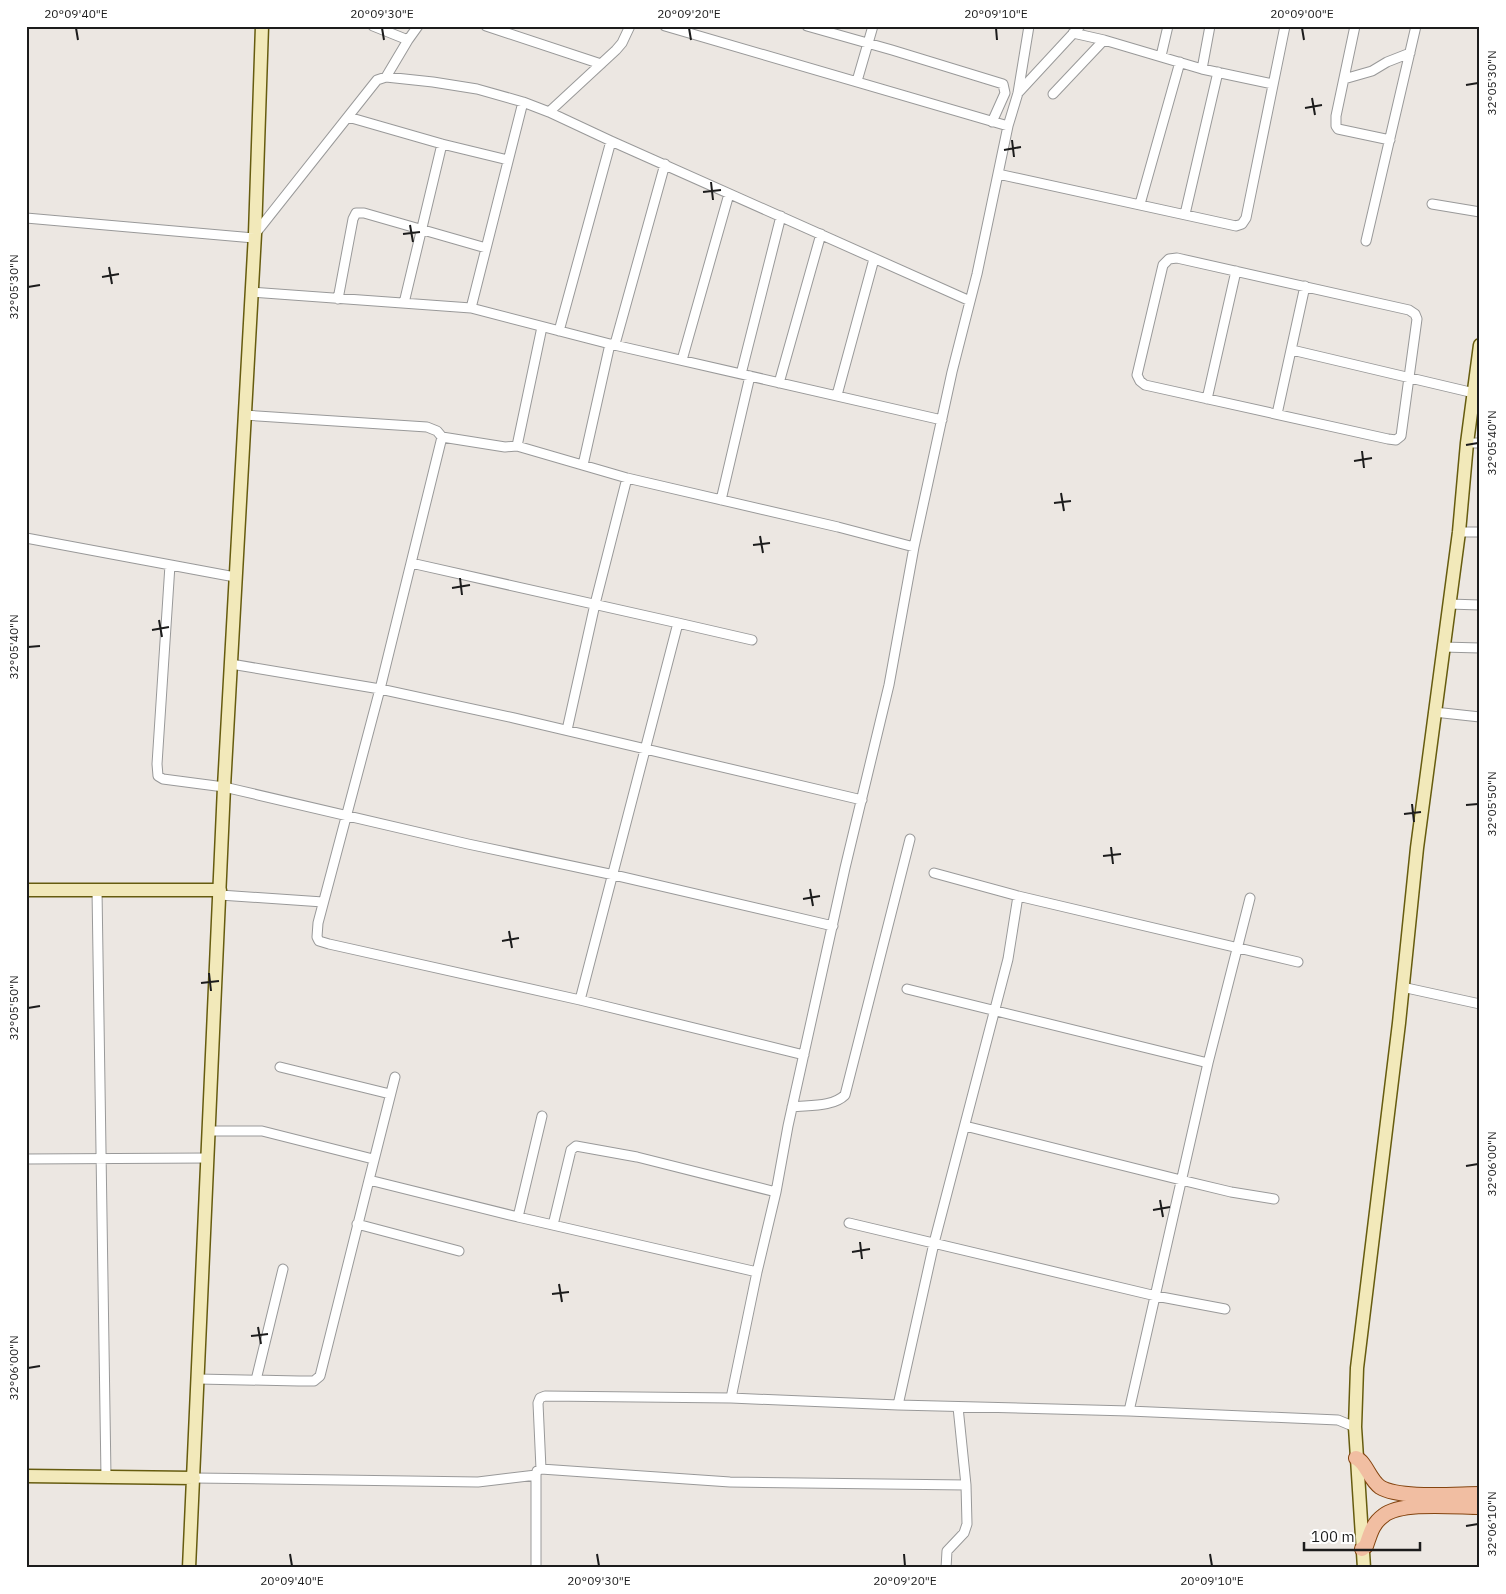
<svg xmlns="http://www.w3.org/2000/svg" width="1506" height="1594" viewBox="0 0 1506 1594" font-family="'IBM Plex Sans',sans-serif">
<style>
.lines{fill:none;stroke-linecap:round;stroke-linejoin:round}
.street-casing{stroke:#999;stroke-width:11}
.secondary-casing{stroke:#665c0f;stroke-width:15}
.primary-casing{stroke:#84440f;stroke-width:16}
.street{stroke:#fff;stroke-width:9}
.secondary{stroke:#f2e9ba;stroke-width:12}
.primary{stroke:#f1bea2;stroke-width:14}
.ticks{fill:none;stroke:#1c1c1c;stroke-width:2}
.neatline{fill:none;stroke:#1c1c1c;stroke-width:2}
.ticks-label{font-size:12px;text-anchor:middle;fill:#1c1c1c}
</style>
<rect width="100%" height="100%" fill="#ece7e2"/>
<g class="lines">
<defs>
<path id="street" d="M 373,26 L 408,40 L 418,26
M 486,26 L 601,64
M 665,26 L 1008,126
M 807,26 L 892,50 L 1003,84 L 1005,93 L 992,122
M 1355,26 L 1336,116 L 1336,126 L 1338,129 L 1390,140
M 1073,33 L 1104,40 L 1202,69 L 1273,84
M 1161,56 L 1168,26
M 1202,69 L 1210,26
M 386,77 L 408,40
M 1344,79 L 1372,71 L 1387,62 L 1410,53
M 857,81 L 873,26
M 1018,93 L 1080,26
M 1053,94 L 1104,40
M 549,112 L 616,50 L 622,43 L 630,26
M 348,117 L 442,144
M 998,174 L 1236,226 L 1242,224 L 1246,218 L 1285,26
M 1140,204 L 1180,62
M 1432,204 L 1480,212
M 1185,214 L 1218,72
M 26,218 L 254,238
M 255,234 L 373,85 L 377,80 L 386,77 L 433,82 L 477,89 L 523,102 L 549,112 L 611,141 L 970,301
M 1366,241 L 1416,26
M 1177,258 L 1409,310 L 1415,314 L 1417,319 L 1401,436 L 1396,440 L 1388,439 L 1145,385 L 1140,381 L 1137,375 L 1163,265 L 1169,259 Z
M 251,292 L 471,308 L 610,344 L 942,420
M 338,299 L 353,219 L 356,213 L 364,213 L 486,248
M 404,303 L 442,144 L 508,160
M 471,308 L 523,102
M 559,331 L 611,141
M 615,344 L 665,164
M 1292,350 L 1474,393
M 682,360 L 729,194
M 741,374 L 781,216
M 779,383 L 821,234
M 837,395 L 874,259
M 1207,399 L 1236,271
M 1277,414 L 1305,286
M 244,415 L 427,427 L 437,431 L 442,437 L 505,447 L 517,446 L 627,478 L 838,527 L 914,547
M 442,437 L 380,689 L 318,923 L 317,937 L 319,941 L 329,944 L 580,1000 L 804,1055
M 1467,443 L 1480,443
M 517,446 L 542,327
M 583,465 L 610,344
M 721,500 L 750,376
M 1459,532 L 1480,532
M 26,538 L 235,577
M 411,563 L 678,623
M 170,565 L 157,764 L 158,776 L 163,779 L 224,787 L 468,844 L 614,875 L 833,926
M 1449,604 L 1480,605
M 1443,647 L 1480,648
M 231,664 L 380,689 L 514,718 L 862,800
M 1434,712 L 1480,717
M 567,730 L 595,604 L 627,478
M 934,873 L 1018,896 L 1298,962
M 97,890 L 106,1477
M 220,895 L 323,902
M 1402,987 L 1480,1004
M 907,989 L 1208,1063
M 580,1000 L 678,623 L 752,640
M 280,1067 L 390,1094
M 792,1107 C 809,1105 833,1107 845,1095 L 910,839
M 542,1116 L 518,1217 L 757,1272
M 965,1126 L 1181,1180 L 1231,1192 L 1274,1199
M 209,1131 L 262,1131 L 373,1159
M 26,1159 L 208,1158
M 369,1180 L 395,1077
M 849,1223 L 1156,1296 L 1225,1309
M 357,1224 L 459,1251
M 553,1225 L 571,1150 L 576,1146 L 637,1157 L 776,1192
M 198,1379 L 299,1381 L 314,1381 L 320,1376 L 369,1180 L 518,1217
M 256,1380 L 283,1269
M 731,1398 L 757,1272 L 776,1192 L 788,1126 L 845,868 L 889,685 L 914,547 L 952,372 L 977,274 L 1008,126 L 1018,93 L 1029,26
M 898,1405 L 934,1243 L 1008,959 L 1018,896
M 1129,1411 L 1208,1063 L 1250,898
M 541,1469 L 538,1403 L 540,1398 L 545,1396 L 731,1398 L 898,1405 L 1129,1411 L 1338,1420 L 1355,1427
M 194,1478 L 478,1482 L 536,1475
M 536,1568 L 536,1475 L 537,1471 L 541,1469 L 730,1482 L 966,1485
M 946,1568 L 947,1551 L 964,1533 L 967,1524 L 966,1485 L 958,1407"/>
<path id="secondary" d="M 26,890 L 220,890
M 26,1476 L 194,1478
M 189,1568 L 224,787 L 255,234 L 262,26
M 1364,1568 L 1355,1427 L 1357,1368 L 1399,1023 L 1417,848 L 1459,532 L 1467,443 L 1480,345"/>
<path id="primary" d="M 1356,1458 C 1366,1462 1369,1479 1380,1487 C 1399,1499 1456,1494 1480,1494
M 1362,1549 L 1366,1546 C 1370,1535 1372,1524 1383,1516 C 1401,1501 1456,1507 1480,1507"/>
</defs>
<use href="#street" class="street-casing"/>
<use href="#secondary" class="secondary-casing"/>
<use href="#primary" class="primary-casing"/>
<use href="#street" class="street"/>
<use href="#secondary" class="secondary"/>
<use href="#primary" class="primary"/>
</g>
<path class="ticks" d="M 76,28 L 78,40M 382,28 L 384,40M 689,28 L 691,40M 996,28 L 997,40M 1302,28 L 1304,40M 1466,85 L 1478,83M 1312,98 L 1315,115M 1305,108 L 1322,105M 1012,140 L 1014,157M 1004,150 L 1021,147M 711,182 L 713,200M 703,192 L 721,190M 410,225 L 413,242M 403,234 L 420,232M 109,267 L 112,284M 102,277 L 119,274M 28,287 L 40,285M 1466,445 L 1478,443M 1362,451 L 1364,468M 1354,461 L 1372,458M 1061,493 L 1064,511M 1054,503 L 1071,501M 760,536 L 763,553M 753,545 L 770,543M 460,578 L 462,595M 452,588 L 470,585M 159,620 L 162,637M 152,630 L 169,627M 28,647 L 40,646M 1412,804 L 1414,822M 1466,805 L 1478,804M 1404,814 L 1421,812M 1111,847 L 1113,864M 1103,856 L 1121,854M 810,889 L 813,906M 803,899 L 820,896M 509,931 L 512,948M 502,941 L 519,938M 209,973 L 211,991M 201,983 L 219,981M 28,1008 L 40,1006M 1466,1166 L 1478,1164M 1160,1200 L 1163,1217M 1153,1210 L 1170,1207M 860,1242 L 862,1259M 852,1252 L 870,1249M 559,1284 L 562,1302M 552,1294 L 569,1292M 258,1327 L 261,1344M 251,1336 L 268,1334M 28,1368 L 40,1366M 1466,1526 L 1478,1524M 290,1554 L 292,1566M 597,1554 L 599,1566M 904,1554 L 905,1566M 1210,1554 L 1212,1566"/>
<rect width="1506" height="1594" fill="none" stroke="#ffffff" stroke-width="55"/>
<path d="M1304 1542v8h116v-8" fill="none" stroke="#1c1c1c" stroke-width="2.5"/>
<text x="1311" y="1542" font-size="15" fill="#1c1c1c" stroke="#ffffff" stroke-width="4" paint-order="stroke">100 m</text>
<rect x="28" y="28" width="1450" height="1538" class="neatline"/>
<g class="ticks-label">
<text x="76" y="18">20°09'40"E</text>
<text x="382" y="18">20°09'30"E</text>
<text x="689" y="18">20°09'20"E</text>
<text x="996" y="18">20°09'10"E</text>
<text x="1302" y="18">20°09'00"E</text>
<text transform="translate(1492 83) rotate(-90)" y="4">32°05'30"N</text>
<text transform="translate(14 287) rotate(-90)" y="4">32°05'30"N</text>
<text transform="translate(1492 443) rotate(-90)" y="4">32°05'40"N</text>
<text transform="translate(14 647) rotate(-90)" y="4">32°05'40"N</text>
<text transform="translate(1492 804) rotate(-90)" y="4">32°05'50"N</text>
<text transform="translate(14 1008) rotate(-90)" y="4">32°05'50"N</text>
<text transform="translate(1492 1164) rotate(-90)" y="4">32°06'00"N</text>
<text transform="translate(14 1368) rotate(-90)" y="4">32°06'00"N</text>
<text transform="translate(1492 1524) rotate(-90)" y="4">32°06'10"N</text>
<text x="292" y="1585">20°09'40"E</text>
<text x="599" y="1585">20°09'30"E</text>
<text x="905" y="1585">20°09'20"E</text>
<text x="1212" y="1585">20°09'10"E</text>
</g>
</svg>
